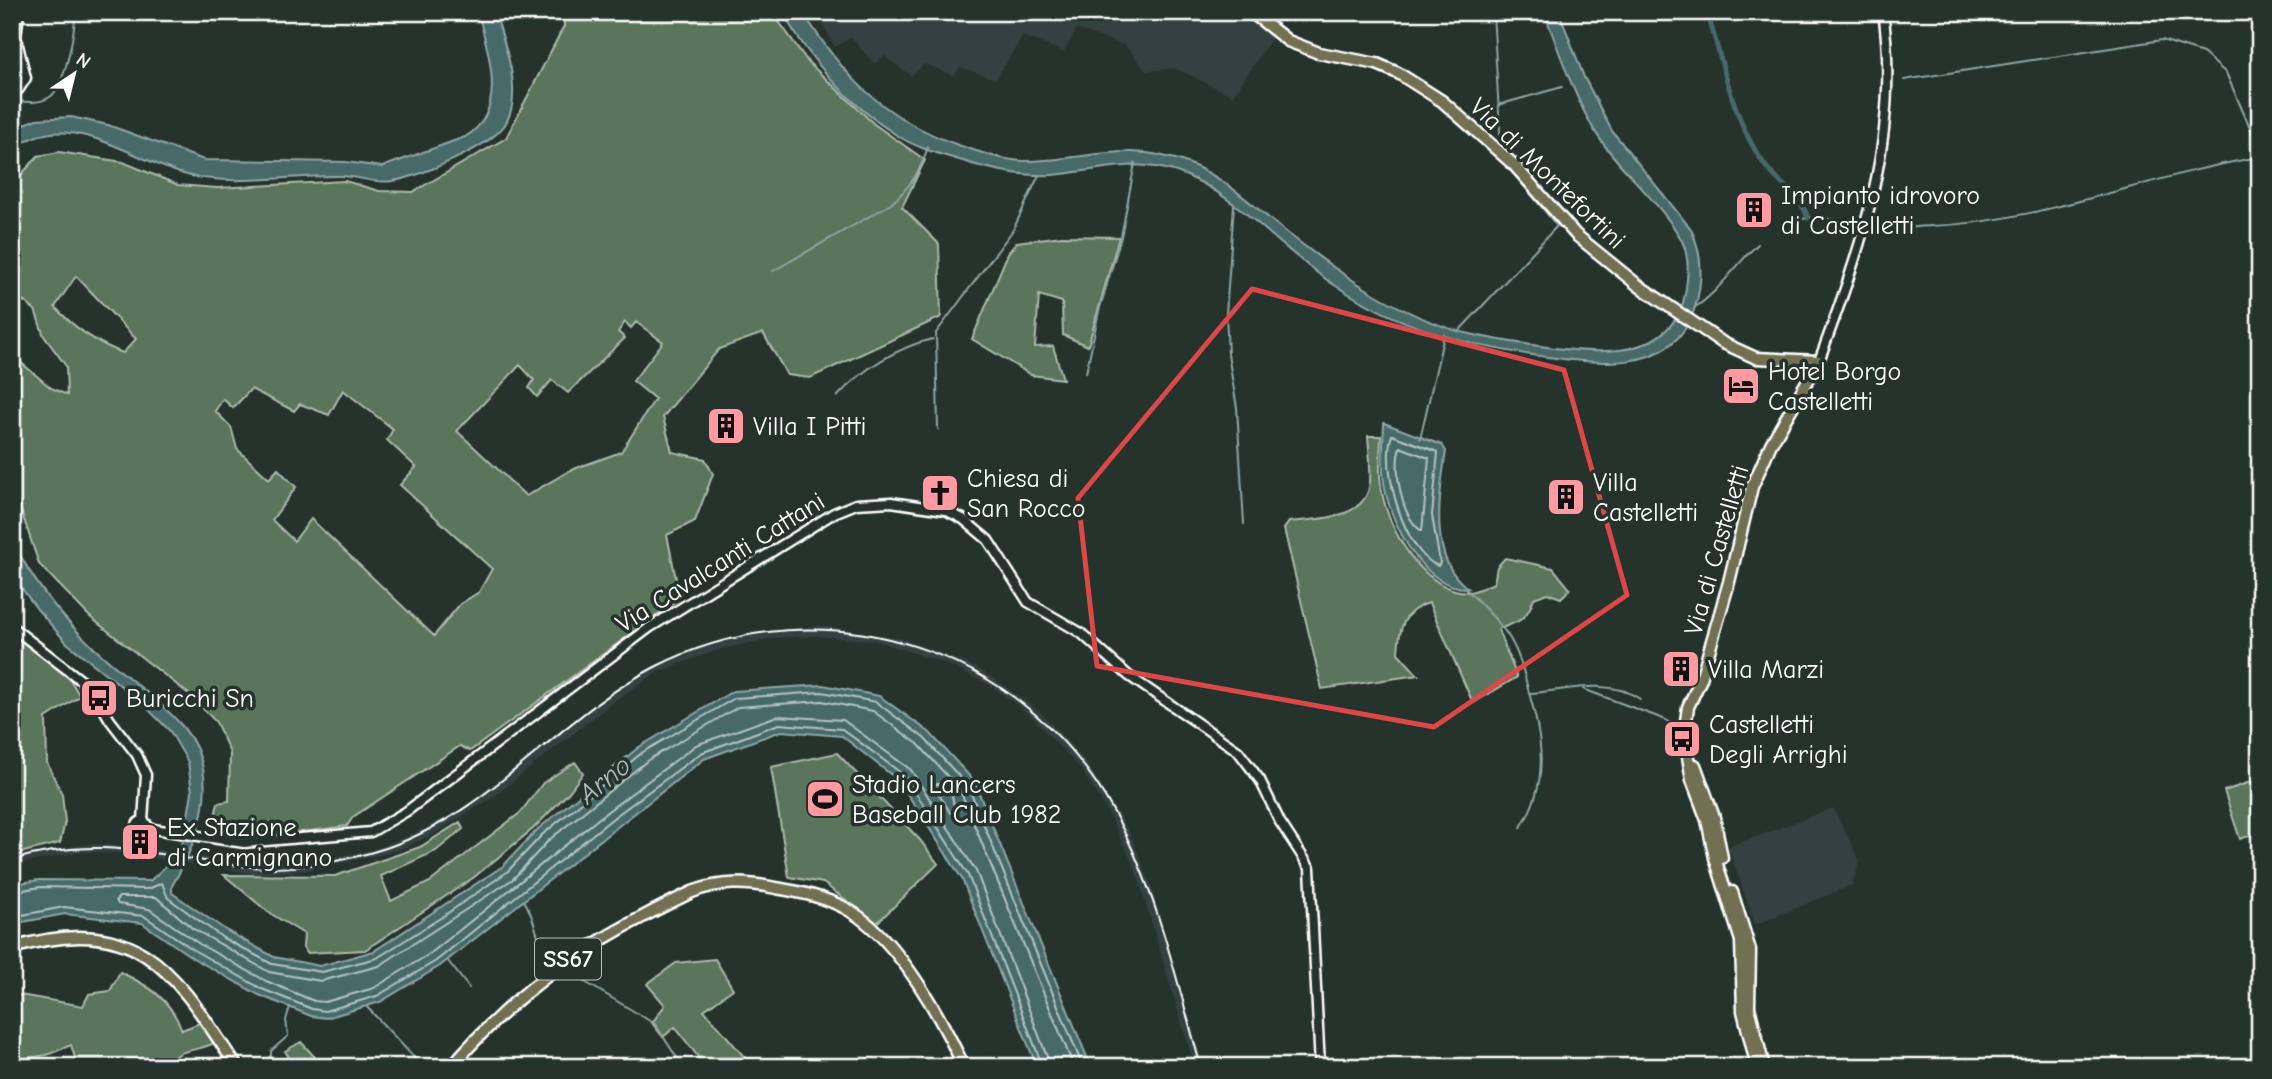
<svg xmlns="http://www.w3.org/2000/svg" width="2272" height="1079" viewBox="0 0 2272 1079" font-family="'Comic Neue',sans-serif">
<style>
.built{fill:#344040}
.green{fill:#5a755b;stroke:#acbaad;stroke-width:2;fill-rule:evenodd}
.water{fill:#466b69;stroke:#90a6a5;stroke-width:2}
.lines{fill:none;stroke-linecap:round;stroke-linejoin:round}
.shore{stroke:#b5c4c3;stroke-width:2}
.stream{stroke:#90a6a5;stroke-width:2}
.canal{stroke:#466b69;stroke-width:5}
.minor-casing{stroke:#fff;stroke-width:13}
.major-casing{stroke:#fff;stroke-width:15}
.minor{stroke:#26332d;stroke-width:8}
.major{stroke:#716f52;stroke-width:10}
.rail{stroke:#fff;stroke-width:2}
.marked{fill:none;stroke:#dc4848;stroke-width:5;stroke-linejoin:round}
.labels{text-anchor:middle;stroke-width:7;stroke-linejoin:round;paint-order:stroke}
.shield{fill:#26332d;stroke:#bec2c0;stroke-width:2}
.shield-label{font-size:24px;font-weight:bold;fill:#fff}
.street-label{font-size:26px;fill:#fff;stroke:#26332d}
.poi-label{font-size:26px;fill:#fff;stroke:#26332d;text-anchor:start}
.water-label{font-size:28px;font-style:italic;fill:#acbcbc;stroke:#26332d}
</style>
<rect width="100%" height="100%" fill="#26332d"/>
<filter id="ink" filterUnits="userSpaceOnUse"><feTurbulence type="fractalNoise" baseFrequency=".0143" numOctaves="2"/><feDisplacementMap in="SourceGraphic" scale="14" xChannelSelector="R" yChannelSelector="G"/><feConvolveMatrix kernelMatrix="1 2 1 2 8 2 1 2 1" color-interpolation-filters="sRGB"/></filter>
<g filter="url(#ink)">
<path class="built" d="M 816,12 L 1245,12 L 1273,36 L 1233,96 L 1175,68 L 1146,71 L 1126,46 L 1077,29 L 1064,52 L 1023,36 L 996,79 L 960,67 L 954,76 L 925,64 L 911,76 L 884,56 L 874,64 L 851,37 L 835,47 Z
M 820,626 L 900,638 L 969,664 L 995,679 L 1040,712 L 1086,762 L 1129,832 L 1150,882 L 1204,1067 L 1195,1067 L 1135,868 L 1107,810 L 1080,768 L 1031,716 L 992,686 L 944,663 L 877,641 L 818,636 L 774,638 L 721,649 L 659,671 L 617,699 L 492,798 L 434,834 L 397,851 L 302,871 L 256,874 L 118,853 L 80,852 L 12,865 L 12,856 L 16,855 L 91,844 L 140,847 L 257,865 L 302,863 L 376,849 L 426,828 L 461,809 L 589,709 L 649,668 L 689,650 L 740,635 Z
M 1833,808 L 1860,861 L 1852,885 L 1755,925 L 1728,847 Z"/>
<path class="green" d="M 563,12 L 772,12 L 808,62 L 874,124 L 925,160 L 902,207 L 939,244 L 941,317 L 810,378 L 787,375 L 763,333 L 719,349 L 663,417 L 672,452 L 705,459 L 713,474 L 695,521 L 667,535 L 680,598 L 470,751 L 460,746 L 353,817 L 347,826 L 245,840 L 218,832 L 213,824 L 218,803 L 229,801 L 230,753 L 216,722 L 190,695 L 90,617 L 39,564 L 12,484 L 12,355 L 51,388 L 67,395 L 66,366 L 44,336 L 35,310 L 12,292 L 12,185 L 38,156 L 59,152 L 123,162 L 178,185 L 217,188 L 345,181 L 379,191 L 413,192 L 506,138 L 564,26 ZM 76,276 L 136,339 L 123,353 C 96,343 75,329 55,307 ZM 625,322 L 631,328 L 636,322 L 663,342 L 633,381 L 655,399 L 621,452 L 571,470 L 526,496 L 457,431 L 520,365 L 534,380 L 529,388 L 537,397 L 552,380 L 568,393 L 625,338 L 618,332 ZM 251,389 L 294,411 L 300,404 L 329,415 L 343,390 L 393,429 L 387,440 L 416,467 L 400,485 L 492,569 L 479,592 L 460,604 L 434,636 L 311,519 L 294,541 L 272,520 L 296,487 L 278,469 L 269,479 L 237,449 L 231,427 L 215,411 L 223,399 L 233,408 Z
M 1062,236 L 1119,237 L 1088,346 L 1063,335 L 1062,302 L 1039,295 L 1035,347 L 1053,346 L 1063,379 L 1031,375 L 972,339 L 1008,253 L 1017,242 Z
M 1368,436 L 1381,436 C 1380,458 1378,480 1384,501 C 1393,537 1426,591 1468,592 C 1476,592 1486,586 1494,583 L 1497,567 L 1505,558 L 1553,568 L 1570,589 L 1561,598 L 1547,593 L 1534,598 C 1527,620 1519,622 1498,629 L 1517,677 L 1473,703 L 1429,603 C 1403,610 1399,629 1398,653 L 1418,675 L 1322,689 L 1284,529 L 1289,522 C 1317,519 1368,520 1370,481 C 1371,466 1369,451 1368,436 Z
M 12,633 L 64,670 L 80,696 L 46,718 L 47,763 L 62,794 L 65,822 L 60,843 L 12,855 Z
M 837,753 L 920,840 L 938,864 L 877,923 L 823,883 L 789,877 L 771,767 Z
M 575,762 L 583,773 L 569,792 L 534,828 L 473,878 L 365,950 L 307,953 L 303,947 L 304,934 L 268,912 L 224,875 L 335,876 L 420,847 L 460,822 L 463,829 L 436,851 L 381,876 L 391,901 L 430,882 L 520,813 L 543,783 Z
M 2260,779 L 2260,832 L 2240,839 L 2224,791 Z
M 715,959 L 733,989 L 704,1010 L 753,1067 L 706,1067 L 675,1027 L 663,1037 L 652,1023 L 665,1005 L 647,984 L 676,963 Z
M 120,972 C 151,987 169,998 182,1030 L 202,1022 L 214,1043 C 192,1054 182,1045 164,1067 L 78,1067 L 71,1045 L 47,1055 L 15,1060 L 17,1067 L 12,1067 L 12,1000 L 20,995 L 83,1006 L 89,994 L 110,991 Z
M 301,1042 L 324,1067 L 295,1067 L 285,1051 Z"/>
<path class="water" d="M 478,12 L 495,12 C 504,44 523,89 507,121 C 496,145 418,178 392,181 C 374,184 358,176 340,176 C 292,175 244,185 196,177 C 140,167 67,101 12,151 L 12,130 L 36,119 L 71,117 L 108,125 L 204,160 L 346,162 L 382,167 L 465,137 C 509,111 488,53 478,12 Z
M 782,12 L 803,12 C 843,77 885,119 958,145 C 979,152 1001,160 1024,161 C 1087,161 1125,139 1190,164 C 1230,180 1260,213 1294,238 C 1343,276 1397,313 1458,331 C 1492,340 1529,345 1564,349 C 1600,353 1645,355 1671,325 C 1679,316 1683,305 1685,294 C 1688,277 1690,258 1682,241 C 1663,204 1617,168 1594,130 C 1573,94 1559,51 1544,12 L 1559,12 L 1584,77 L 1612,131 L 1691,229 C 1705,259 1703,293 1689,322 C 1664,371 1599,364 1555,358 C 1473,348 1406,331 1336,286 C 1290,257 1246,206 1200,182 C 1148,155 1116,168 1062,174 C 1031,178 1002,172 972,164 C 948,156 920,150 898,136 C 850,106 810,60 782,12 Z
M 1384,423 L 1442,445 L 1446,451 C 1440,493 1427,560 1468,588 C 1424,589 1392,526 1385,489 C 1381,468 1383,445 1384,423 Z
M 12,539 C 31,580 62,618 95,649 C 124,676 157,697 183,727 C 224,776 199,839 172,886 L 172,893 L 227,931 L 274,957 L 320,966 L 374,951 L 503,866 L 538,829 L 639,747 L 733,691 L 823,685 L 879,696 L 929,732 L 974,781 L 1091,1067 L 1037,1067 L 962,879 L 899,781 L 842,736 L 781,731 L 704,759 L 440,966 L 380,1002 L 326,1018 L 311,1016 L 259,995 L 193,958 L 142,923 L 65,914 L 12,924 L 12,886 L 15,884 L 39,880 L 150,881 L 170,862 L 184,840 L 192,792 L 188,762 L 170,731 L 141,702 L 67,643 L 37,609 L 12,575 Z"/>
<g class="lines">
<path class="shore" d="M 1392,435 L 1438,452 L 1432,515 L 1440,563 L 1438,566 C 1404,553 1380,467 1392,435 Z
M 1400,447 L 1429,458 L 1422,531 C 1401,518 1393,469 1400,447 Z
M 936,784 L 940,784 L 952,796 L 956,815 L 951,814 L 935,788 Z
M 12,892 L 40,887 L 148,889 L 162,883 L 168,898 L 223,938 L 272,964 L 322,972 L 377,958 L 442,917 L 507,872 L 543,834 L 643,752 L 735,698 L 822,692 L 876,702 L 924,738 L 968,786 L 1083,1067
M 12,917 L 64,907 L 144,916 L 197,952 L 262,989 L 312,1009 L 325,1011 L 377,996 L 436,961 L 613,818 L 701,753 L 779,724 L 842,729 L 905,776 L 968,875 L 1043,1067
M 1051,1067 L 976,871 L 911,770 L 843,720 L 777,716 L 696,745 L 608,811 L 431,953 L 374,988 L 325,1002 L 314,1001 L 266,981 L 201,945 L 149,909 L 118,904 L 116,900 L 119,897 L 156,897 L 192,928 L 269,972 L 321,981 L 379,966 L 513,879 L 549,840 L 648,760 L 738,707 L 822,701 L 873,711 L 918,744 L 960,790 L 1074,1067"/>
<path class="stream" d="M 1493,12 L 1501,147
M 1904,80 L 2162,40 L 2203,53 L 2226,73 L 2260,150
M 12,101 C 25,102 39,104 50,97 C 66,86 74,31 76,12
M 1498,105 L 1562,87
M 1234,205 L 1226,314 L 1228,354 L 1237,408 L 1244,524
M 1791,223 C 1812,212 1838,221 1861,225
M 1867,226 C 1888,230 1909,227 1931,226 C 2044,222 2149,175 2260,157
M 773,271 L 891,204 C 910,187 920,172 928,147
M 1695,307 C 1716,295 1738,262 1758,244
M 1460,330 L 1557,226 L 1507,165
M 1086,373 L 1099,311 L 1121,237 L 1135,163
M 837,397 C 861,370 897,347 933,339
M 938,429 L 936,333 L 1013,230 L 1039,175
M 1420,439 L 1444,335
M 1466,589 C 1480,603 1498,620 1509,637 C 1520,655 1524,673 1529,693 C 1543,740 1549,784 1521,827
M 1583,689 L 1666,720 L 1679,731
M 1530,693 C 1565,691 1610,677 1640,699
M 524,901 C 540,924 533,948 558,965
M 448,961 L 469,988
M 565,970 L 655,1024 L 683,1067
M 366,1006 L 423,1067
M 263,1067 L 270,1056
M 279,1067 L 271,1059 L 271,1051 L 288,1036 L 286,1020 L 290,1007"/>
<path class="canal" d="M 1707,12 C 1723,62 1733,121 1764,164 C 1778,184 1800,194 1808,218"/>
<defs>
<path id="minor" d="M 12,93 L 19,89 L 26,78 L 16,37 L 19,12
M 1819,361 C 1861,248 1901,135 1883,12
M 12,627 L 91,688 L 110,720 L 137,755 L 146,775 L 143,821
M137 826a5 5 0 1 1 10 0a5 5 0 1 1-10 0Z
M 147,828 L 244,843 L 371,832 L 407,811 L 649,628 L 834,513 L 856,504 L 891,502 L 945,510 L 963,519 L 988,540 L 1028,602 L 1081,633 L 1129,676 L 1238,751 L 1260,780 L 1280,822 L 1310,868 L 1320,1067"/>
<path id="major" d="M 1251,12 L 1288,41 L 1319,53 L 1377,64 L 1398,73 L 1442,101 L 1514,165 L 1576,235 L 1639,286 L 1723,343 L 1756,358 L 1819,361 L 1771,444 L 1752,487 L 1729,582 L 1701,679 L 1688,707 L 1684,734 L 1692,780 L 1707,820 L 1715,858 L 1741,941 L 1743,1011 L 1757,1067
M 1695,765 L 1714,817 L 1722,858
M 1732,892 L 1750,950 L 1749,1007 L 1764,1067
M 12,948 C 141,911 174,972 237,1067
M 451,1067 C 524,982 592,940 692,892 C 720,881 746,882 776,888 C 800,892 825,897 847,909 C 898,938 940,1016 964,1067"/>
</defs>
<use href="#minor" class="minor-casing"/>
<use href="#major" class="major-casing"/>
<use href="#minor" class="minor"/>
<use href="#major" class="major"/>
<path class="rail" d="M 12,860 C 105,833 162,859 252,867 C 294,871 346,861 386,848 C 492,812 558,717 655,667 C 825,580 1028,650 1116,816 C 1158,894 1177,982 1201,1067"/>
</g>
</g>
<path class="marked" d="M 1252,289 L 1564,370 L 1627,595 L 1434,727 L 1097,666 L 1078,498 Z"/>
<defs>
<symbol id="building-square" viewBox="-11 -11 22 22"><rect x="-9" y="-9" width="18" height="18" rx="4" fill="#ff9aa2" stroke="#26332d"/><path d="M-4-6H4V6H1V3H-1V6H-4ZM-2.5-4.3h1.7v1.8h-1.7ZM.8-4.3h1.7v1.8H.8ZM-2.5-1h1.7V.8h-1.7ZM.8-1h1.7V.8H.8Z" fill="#111"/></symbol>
<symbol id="hotel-square" viewBox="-11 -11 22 22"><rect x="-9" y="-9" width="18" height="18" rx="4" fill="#ff9aa2" stroke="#26332d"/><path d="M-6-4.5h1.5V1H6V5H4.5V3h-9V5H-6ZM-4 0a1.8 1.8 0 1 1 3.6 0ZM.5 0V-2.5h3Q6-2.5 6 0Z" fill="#111"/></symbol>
<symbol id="church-square" viewBox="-11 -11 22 22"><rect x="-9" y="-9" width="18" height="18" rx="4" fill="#ff9aa2" stroke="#26332d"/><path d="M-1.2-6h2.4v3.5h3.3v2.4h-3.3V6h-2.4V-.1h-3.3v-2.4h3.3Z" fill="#111"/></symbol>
<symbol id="bus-square" viewBox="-11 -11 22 22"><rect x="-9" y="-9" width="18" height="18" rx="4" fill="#ff9aa2" stroke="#26332d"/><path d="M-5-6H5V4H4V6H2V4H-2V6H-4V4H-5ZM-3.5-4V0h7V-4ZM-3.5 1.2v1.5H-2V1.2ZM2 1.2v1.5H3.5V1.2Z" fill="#111"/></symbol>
<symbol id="stadium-square" viewBox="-11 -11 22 22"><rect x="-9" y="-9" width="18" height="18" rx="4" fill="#ff9aa2" stroke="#26332d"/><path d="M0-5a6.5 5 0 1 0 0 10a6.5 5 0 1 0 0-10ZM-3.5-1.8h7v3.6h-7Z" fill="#111"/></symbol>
</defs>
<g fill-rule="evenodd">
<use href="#building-square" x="1732" y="188" width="44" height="44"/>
<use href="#hotel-square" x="1719" y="364" width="44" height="44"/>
<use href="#building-square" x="704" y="404" width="44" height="44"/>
<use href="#church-square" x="918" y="471" width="44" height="44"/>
<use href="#building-square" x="1544" y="475" width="44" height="44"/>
<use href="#building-square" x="1659" y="647" width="44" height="44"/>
<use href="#bus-square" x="77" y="676" width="44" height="44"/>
<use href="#bus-square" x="1660" y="717" width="44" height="44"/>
<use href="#stadium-square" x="803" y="777" width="44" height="44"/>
<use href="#building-square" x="118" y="820" width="44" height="44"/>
</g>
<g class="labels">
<rect class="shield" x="535" y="938.5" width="66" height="41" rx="5"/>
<g class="shield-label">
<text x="568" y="967">SS67</text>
</g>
<g class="street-label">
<text transform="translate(1548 173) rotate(44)" y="9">Via di Montefortini</text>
<text transform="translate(1716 550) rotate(-74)" y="9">Via di Castelletti</text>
<text transform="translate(720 562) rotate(-32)" y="9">Via Cavalcanti Cattani</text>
</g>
<g class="poi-label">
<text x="1781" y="204">Impianto idrovoro<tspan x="1781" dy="30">di Castelletti</tspan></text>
<text x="1768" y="380">Hotel Borgo<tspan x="1768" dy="30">Castelletti</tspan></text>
<text x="753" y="435">Villa I Pitti</text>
<text x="967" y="487">Chiesa di<tspan x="967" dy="30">San Rocco</tspan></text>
<text x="1593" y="491">Villa<tspan x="1593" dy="30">Castelletti</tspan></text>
<text x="1708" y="678">Villa Marzi</text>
<text x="126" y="707">Buricchi Sn</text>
<text x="1709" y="733">Castelletti<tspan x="1709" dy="30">Degli Arrighi</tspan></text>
<text x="852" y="793">Stadio Lancers<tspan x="852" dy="30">Baseball Club 1982</tspan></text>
<text x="167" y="836">Ex Stazione<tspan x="167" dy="30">di Carmignano</tspan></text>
</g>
<g class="water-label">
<text transform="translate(604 779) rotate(-39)" y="10">Arno</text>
</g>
</g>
<rect width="2272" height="1079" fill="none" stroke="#26332d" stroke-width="42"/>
<rect x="21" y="21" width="2230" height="1037" fill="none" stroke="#fff" stroke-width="2.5" filter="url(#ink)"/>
<g transform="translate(74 74) rotate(35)" stroke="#26332d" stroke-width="5" paint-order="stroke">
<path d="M0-5L12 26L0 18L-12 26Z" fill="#ffffff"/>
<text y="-10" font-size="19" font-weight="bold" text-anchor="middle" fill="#ffffff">N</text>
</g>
</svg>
